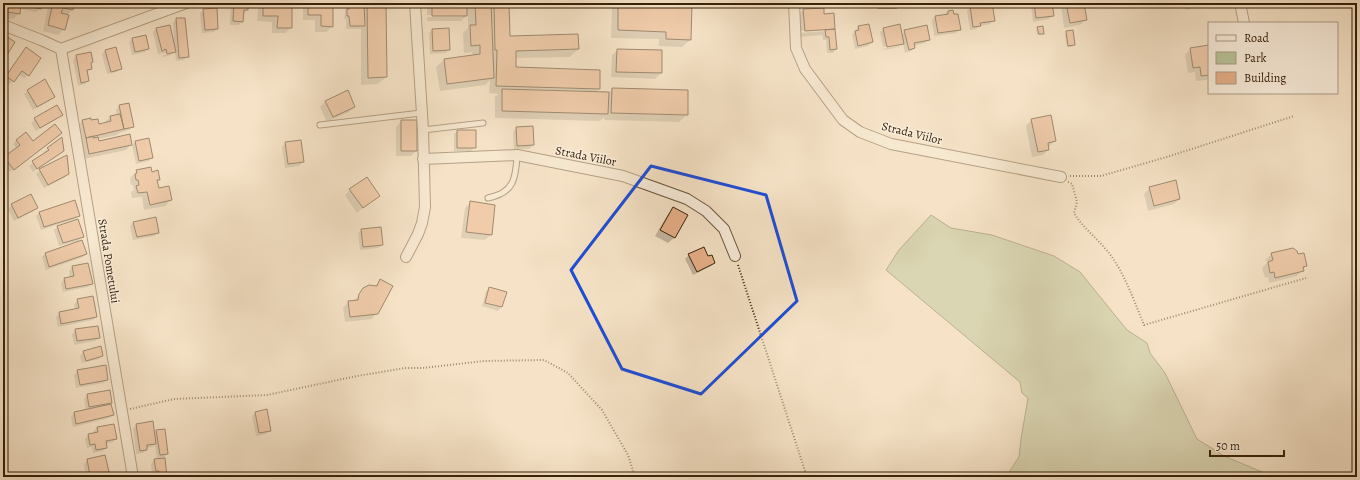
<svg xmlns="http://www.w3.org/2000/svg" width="1360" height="480" font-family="Alegreya,serif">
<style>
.green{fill:#b8c499;stroke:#777251}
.shadow{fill:#0003;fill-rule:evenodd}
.building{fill:#e8b089;stroke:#362109}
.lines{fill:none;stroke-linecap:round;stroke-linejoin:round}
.lane-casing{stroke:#665238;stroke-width:7}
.street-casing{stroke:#665238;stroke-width:12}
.path{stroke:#362109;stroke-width:2;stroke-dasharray:1 2;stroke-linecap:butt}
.lane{stroke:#f9eddb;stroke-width:5}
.street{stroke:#f9eddb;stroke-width:10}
.marked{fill:none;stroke:#1d4ed8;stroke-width:3;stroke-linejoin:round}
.labels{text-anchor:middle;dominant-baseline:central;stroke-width:3;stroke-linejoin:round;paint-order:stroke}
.street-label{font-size:12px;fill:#362109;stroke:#f9eddb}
</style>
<rect width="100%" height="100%" fill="#f6e3c7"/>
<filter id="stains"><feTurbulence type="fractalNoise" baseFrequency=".005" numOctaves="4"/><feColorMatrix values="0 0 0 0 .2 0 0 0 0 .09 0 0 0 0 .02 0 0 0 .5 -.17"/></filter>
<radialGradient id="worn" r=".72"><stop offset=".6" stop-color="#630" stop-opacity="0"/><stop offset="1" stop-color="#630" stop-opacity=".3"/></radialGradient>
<!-- green -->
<path class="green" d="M931,215L951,228L992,235L1054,256L1080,272L1127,330L1147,343L1150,353L1165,373L1197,439L1224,456L1274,477H1006L1019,457L1021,439L1028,398L1022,393L1020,382L886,270L899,250Z"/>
<!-- shadow -->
<path class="shadow" d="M3,3H20L19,13L13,19L3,18Z
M23,3H40V8L36,12L22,9Z
M49,3H74L72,10L67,15L64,29L58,35L43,31Z
M119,3H135L120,6Z
M231,3H247V9L244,13L242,21L239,25H230Z
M262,3H291V28L285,33H272V22L257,21L258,7Z
M307,3H332V26L327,32H315V20H303V8Z
M349,3H363V5L365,3H385L386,77L378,84L361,85V29H346V19H344L346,6Z
M431,3H466V10L473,3H490V5L492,3H508L509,37L577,35L578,49L570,57L515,58V68L599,89L595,93H608L612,89L687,115L679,122L604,120V117L600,121L495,118V97L499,94L489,93L490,80L485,85L440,91L436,67L444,60L473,56L472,52L464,53L463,33L468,28V14L461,21H427V7ZM427,15H462V17H427Z
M612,3H691L690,40L682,47L659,46V39L611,38Z
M1033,3H1051L1053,16L1049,19L1033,22L1031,6Z
M1062,3H1083L1086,19L1080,25L1064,28L1061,5Z
M1184,3H1205L1186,10Z
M971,7L994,20L990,24L980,26L976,29L970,30L967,11Z
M204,10L217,28L214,32L202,33L200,13Z
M803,10L823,15L833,14L836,49L833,53H827L826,40H823L822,35L799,37L798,16ZM828,28L826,31L800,33V31Z
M948,12L960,29L956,33L934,36L932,20L935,17L944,15Z
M176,19L188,56L184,60L176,61L175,51L171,55L163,57V55L172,54V52L158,54L153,32L157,28L174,42L173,23Z
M868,25L872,42L868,46L855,49L852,35L858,27Z
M1038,28L1043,33L1042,35H1037L1036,30Z
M884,29L901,35L905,31L929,40L925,43L914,46V48L911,51L905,53L903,43L899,47L884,50L883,49L900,46V44L883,47L880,32Z
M432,30L449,49L446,53L430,54L429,33Z
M1067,32L1074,45L1072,47H1067L1065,34Z
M3,36L6,54L3,57Z
M132,39L148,48L145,52L132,55L129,42Z
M26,48L28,75L24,78L18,74L10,84L3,80Z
M1191,49L1209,53V77L1206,80L1196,81L1195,72L1188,73L1185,54Z
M618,50L661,51V73L655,79L611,77L612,55Z
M105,51L120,68L117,72L107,74L102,54Z
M76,56L90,64L91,69L87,72L88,81L85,84L78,86L73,60Z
M28,91L54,97L50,100L33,110L24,94Z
M325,102L354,106L349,112L327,122L320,107Z
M128,104L133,127L129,130L119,133L117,135L98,139V142L131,144L126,150L84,159L77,127L82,121L98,125L104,123L110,117L117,116L116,110L119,106Z
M58,118L36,131L31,123L35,119Z
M1031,120L1055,141L1048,147V150L1043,155L1032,157L1026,126Z
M401,121L416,151L411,156H396V127Z
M532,127L533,145L529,149H514L513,132L517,128Z
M457,131L475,147L471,151H454V134Z
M61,133L10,172L3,163V159L17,149L13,144L17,140L32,142Z
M61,139L59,154L33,172L29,166L45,154L44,152L48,149Z
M135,142L152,157L149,161L136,164L132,145Z
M285,143L303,162L299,166L285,168L282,147Z
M40,170L68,174L64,178L44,188L36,174Z
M137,171L151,173L159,180L156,182L158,189L171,200L165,206L144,210L142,197L132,198L131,192L134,190L133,185H131L130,180L131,177Z
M1150,188L1179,199L1174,204L1148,211L1144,194Z
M350,190L378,196L357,213L345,195Z
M471,202L494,205L491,235L485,240L461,238L465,208Z
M12,205L37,208L33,211L14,221L8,209Z
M674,208L687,215L674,238L668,243L655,236L668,214Z
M40,212L79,216L75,219L41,230L36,216Z
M134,222L158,233L154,236L133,240L130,226Z
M58,227L82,237L78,241L59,246L54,230Z
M362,230L382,245L378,248L360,250L358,233Z
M82,241L86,254L83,257L46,270L42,257L45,254Z
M703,249L707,258L714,263L711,266L693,275L685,259L689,255Z
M1272,254L1306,266L1297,276L1269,283L1268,277L1265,278L1262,268L1267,263L1266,259Z
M72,267L92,283L88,287L63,292L61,283L64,279L70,278L69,271Z
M380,281L377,313L371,319L345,322L343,308L348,302H353L364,289L375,286Z
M489,288L505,292L501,307L498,311L482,306L486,291Z
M78,300L96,317L93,320L58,327L56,317L59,313L75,310L74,304Z
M76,330L99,338L95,341L74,345L72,334Z
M83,352L102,355L99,359L82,363L80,356Z
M78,371L107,379L104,383L76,388L74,375Z
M87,395L111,402L107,406L113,415L109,418L73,427L71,417L74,413L86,411L84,399Z
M255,413L270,430L266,434L256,436L252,416Z
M114,425L116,439L113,442L106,444V448L103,451L93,453L92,447L87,448L85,439L88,435L94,434L93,432L97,428Z
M137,425L154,434L157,431L167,454L164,458L166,477H156V474H152L151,464L154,460H157L155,444L152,447L146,448V450L143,453L136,454L133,428Z
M104,456L108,471L104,475L86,477L84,464L87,460Z"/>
<!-- building -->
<path class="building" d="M3,3H7L6,11H3Z
M8,3H21L20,14L7,12Z
M26,3H41V9L26,6Z
M53,3H75L73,10L63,8L61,13L69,15L65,30L48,25Z
M234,3H248V10H244L243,22L233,21Z
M263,3H292V28H277L278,16H263Z
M308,3H333V27L321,26V15H308Z
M349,3H364L365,26H350L349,16H347V9H349Z
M367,3H386L387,77L368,78Z
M432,3H467V16H432Z
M475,3H491L494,78L447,84L444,59L480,54V45L471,46L470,25H476Z
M494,3H509L510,36L578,34L579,49L516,51V67L600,70V89L496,86L497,50H495Z
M618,3H692L691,40L666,39V32L618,30Z
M992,3L995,21L980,23L981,26L973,27L970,6Z
M1034,3H1052L1054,16L1036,18Z
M1066,3H1084L1087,20L1070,23Z
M217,8L218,29L205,30L203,9Z
M824,8V14L834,13L835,29L805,31L803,9Z
M953,10L954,14H958L961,30L938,33L935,16L948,14V11Z
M176,18H185L189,57L179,58Z
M869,24L873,42L858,46L855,31L859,30L858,26Z
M900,24L904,44L887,47L883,28Z
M170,25L176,52L167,54L166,49L162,51L156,28Z
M927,25L930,40L914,43L915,48L909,50L904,30Z
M1043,26L1044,34H1039L1037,27Z
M449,28L450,50L433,51L432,29Z
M835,29L837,49L830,50L829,37H826L825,30Z
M1073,30L1075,45L1068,46L1066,31Z
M3,34L15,42L7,55L3,52Z
M146,35L149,49L135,52L132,38Z
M1209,45V75L1201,76L1200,67L1193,68L1190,48Z
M26,47L41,58L29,76L22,71L14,82L6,76Z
M116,47L122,69L111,72L105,50Z
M617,49L662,50V73L616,72Z
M91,52L93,62L91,63L92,69L87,70L89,81L81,83L76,55Z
M45,79L55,97L37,107L27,90Z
M612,88L688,90V115L611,113Z
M502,89L609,92L608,114L502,111Z
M348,90L355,107L333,117L325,101Z
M129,103L134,127L124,129L119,105Z
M57,105L63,115L40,128L34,118Z
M120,114L124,129L86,138L82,120L91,118V120L98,119L99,124L111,121L110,116Z
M1051,115L1056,141L1048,143L1049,150L1038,152L1031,119Z
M401,120H417V151H401Z
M55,124L62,133L14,170L4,157L20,145L16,140L26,132L33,141Z
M533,126L534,145L517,146L516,127Z
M457,130H476V148H457Z
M130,134L132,145L89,154L86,138L93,136V138L98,137L99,141Z
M62,137L64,151L37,169L32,161L49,150L47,148Z
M149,138L153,158L139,161L135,141Z
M301,140L304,162L288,164L285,142Z
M67,155L69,174L48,185L39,169Z
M151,167L152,172L158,170L160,180H157L159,188L169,186L172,200L150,205L147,192L138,193L136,186L139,185L138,180H136L135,174L137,173L136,170Z
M367,177L380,196L363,208L349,189Z
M1176,180L1180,199L1154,206L1149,187Z
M31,194L38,208L18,218L11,204Z
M75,200L80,216L44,227L39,212Z
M470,201L495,205L492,235L466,232Z
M673,207L688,215L675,238L660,230Z
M156,217L159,233L137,237L133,222Z
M78,219L84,237L63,243L57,226Z
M381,227L383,245L363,247L361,229Z
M82,240L87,254L49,267L45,253Z
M704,247L708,256L712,255L715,263L697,272L688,254Z
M1293,248L1297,251L1298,254L1304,253L1307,266L1303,267L1304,271L1275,278L1274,272L1270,273L1268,262L1273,260L1271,253Z
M88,263L93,284L66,289L64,278L74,276L72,266Z
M380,279L393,286L378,314L350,317L348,301L358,300L359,294L363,288L369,285L377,286Z
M489,287L507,292L502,307L485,303Z
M93,296L97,317L61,324L59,312L79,308L77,299Z
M98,326L100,338L77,341L75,329Z
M101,346L103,356L86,361L83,351Z
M106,365L108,380L80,385L77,370Z
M110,390L112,403L89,407L87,394Z
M111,404L114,415L76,424L74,412Z
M267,409L271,431L259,433L255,412Z
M153,421L156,444L147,445V450L140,451L136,424Z
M114,424L117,439L106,441L107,448L96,450L95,444L90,445L88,434L98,432L97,427Z
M165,429L168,454L160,455L156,430Z
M105,455L109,472L90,476L87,459Z
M165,458L167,477H160L159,471H156L154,459Z"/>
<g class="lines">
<!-- lane casing -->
<g class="lane-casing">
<path id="lane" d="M320,125L421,113
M423,130L483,123
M488,198C514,193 516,178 517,155"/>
</g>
<!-- street casing -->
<g class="street-casing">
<path id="street" d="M794,3L796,48L805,69L843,120L860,132L891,144L1061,177
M880,3H895
M1240,3L1244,23
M3,25L41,40L61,49L186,3
M61,49L133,477
M423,159L517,155L623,176L687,199L706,211L724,229L735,256
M406,257L418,234L422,223L425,207L423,130L415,3"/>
</g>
<!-- path -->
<path class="path" d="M1070,176H1101L1170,156L1294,116
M1068,182L1072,184L1077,202L1074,213C1083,228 1098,239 1109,253C1125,274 1134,301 1144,325L1306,278
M738,265L807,477
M130,409L174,399L267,395L357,376L405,368H423L484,361L544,360L568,373L602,410L628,455L635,477"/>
<!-- lane -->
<use href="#lane" class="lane"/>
<!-- street -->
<use href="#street" class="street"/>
</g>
<!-- marked area -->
<path d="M0 0H1360V480H0ZM651,166L766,195L797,301L701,394L622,369L571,270Z" fill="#f6e3c7" fill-opacity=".55" fill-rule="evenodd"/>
<path class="marked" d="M651,166L766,195L797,301L701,394L622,369L571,270Z"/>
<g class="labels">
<!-- street labels -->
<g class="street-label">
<text transform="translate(912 133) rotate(14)">Strada Viilor</text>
<text transform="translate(586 156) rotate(11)">Strada Viilor</text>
<text transform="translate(109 261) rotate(81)">Strada Pometului</text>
</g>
</g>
<!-- margin -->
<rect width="1360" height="480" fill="none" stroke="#f6e3c7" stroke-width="16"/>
<rect x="4" y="4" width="1352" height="472" fill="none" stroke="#362109" stroke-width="2"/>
<rect x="8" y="8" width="1344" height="464" fill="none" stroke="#362109"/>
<!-- legend -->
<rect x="1208" y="22" width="130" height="72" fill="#f9eddb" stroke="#ab9b87"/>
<rect x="1216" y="35" width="20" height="6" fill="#f9eddb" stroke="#ab9b87"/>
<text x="1244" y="42" font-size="12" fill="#362109">Road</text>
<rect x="1216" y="52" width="20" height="12" fill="#b8c499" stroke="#ab9b87"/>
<text x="1244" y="62" font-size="12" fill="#362109">Park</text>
<rect x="1216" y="72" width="20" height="12" fill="#e8b089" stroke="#ab9b87"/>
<text x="1244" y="82" font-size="12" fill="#362109">Building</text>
<!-- scale -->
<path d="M1210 450v6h74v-6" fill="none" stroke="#362109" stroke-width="2"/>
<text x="1216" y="450" font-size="12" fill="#362109" stroke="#f9eddb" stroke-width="3" paint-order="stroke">50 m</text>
<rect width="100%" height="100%" filter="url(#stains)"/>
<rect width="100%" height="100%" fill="url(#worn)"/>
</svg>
